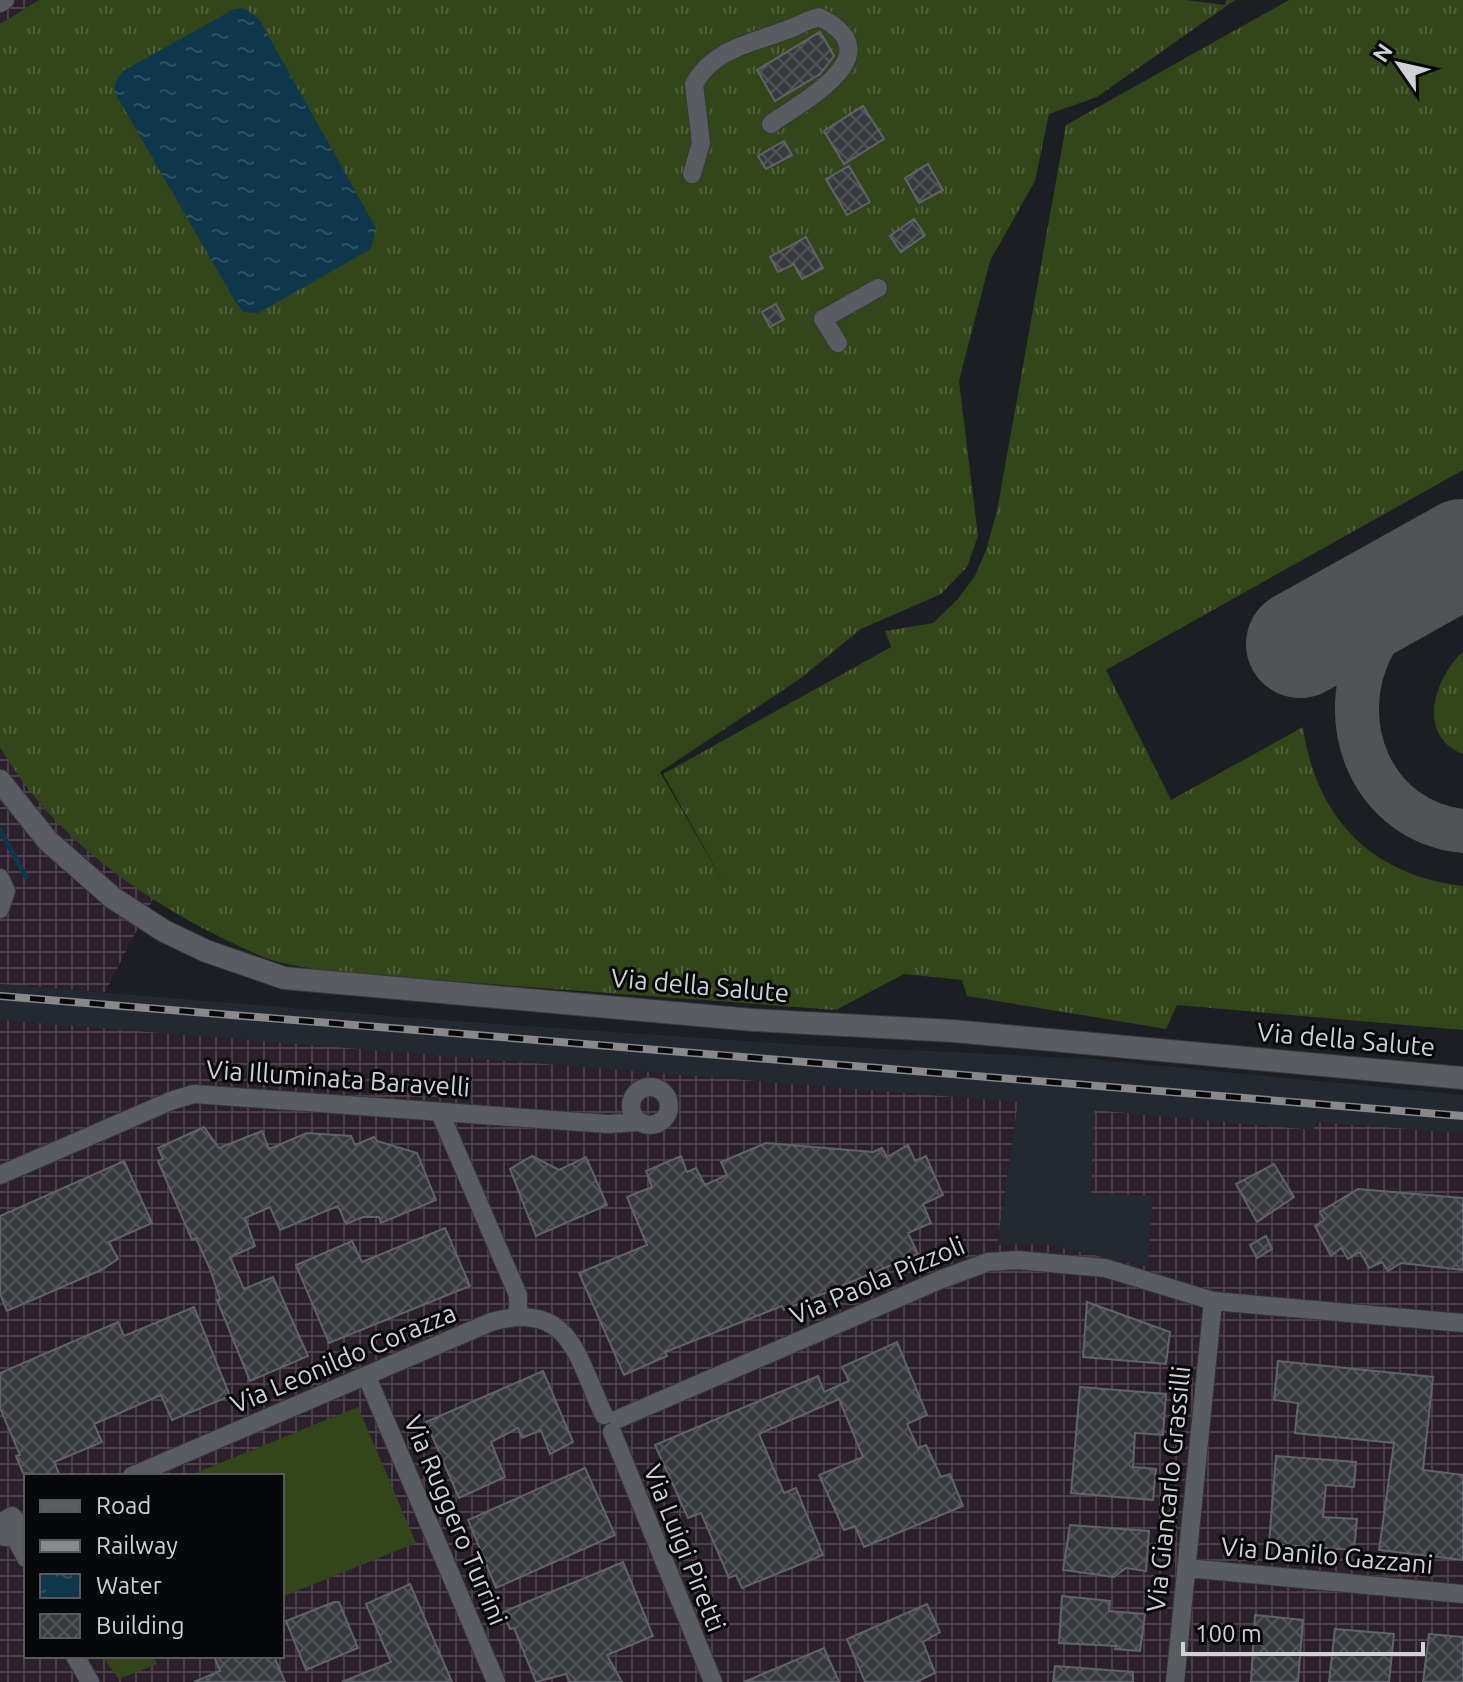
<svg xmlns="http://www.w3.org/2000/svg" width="1463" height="1682" font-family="Ubuntu,sans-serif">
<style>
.built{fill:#232931}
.industrial{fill:url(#industrial-grid);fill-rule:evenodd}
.grass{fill:url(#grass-tufts)}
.pitch{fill:#32461a}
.water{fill:url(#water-ripples)}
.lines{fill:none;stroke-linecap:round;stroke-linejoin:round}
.stream{stroke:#0e374b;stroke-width:5}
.taxiway{stroke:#515457;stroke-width:44}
.runway{stroke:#515457;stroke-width:108}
.building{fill:url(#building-cross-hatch);stroke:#606468;stroke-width:2}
.minor-casing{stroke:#36383b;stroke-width:20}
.tertiary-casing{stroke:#36383b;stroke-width:24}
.minor{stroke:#595c61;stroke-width:18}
.tertiary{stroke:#595c61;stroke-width:22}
.rail-casing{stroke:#87898c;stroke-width:8}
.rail{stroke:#07080a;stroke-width:5;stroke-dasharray:15;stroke-linecap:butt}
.labels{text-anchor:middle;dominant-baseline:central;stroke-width:6;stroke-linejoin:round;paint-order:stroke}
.street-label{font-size:26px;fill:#cfd1d4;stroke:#07080a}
</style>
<defs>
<pattern id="industrial-grid" width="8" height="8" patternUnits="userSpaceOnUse" patternTransform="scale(2)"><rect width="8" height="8" fill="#2d202d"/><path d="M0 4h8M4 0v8" fill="none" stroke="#4a3f4b"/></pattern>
<pattern id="grass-tufts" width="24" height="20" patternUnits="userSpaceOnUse" patternTransform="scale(2)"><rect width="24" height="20" fill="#32461a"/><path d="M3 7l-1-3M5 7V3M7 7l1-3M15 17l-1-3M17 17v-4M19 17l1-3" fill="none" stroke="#4f603a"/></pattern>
<pattern id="water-ripples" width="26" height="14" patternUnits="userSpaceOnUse" patternTransform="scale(2)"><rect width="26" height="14" fill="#0e374b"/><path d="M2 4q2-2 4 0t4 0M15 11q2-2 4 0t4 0" fill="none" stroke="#305364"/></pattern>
<pattern id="building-cross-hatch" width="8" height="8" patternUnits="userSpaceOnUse" patternTransform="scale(2)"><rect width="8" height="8" fill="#373a3e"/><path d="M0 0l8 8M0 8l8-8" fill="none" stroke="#535559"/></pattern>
</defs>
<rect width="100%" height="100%" fill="#1b1e22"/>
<!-- built -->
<path class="built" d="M0,984L440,1020L804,1045L1093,1059L1463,1095V1133L1316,1122L1315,1130L1152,1195L1149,1268L1043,1244L997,1246L1018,1102L0,1020Z"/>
<!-- industrial -->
<path class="industrial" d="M0,0H39L0,24Z
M0,747L42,806L79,844L153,899L105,992L0,984Z
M0,1020L1018,1102L997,1245L1043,1244L1148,1267L1152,1196L1091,1193L1094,1110L1314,1130L1316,1122L1463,1133V1682H0ZM26,1476H282V1656H26Z"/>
<!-- grass -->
<path class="grass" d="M39,0H1186L1225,5L1226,0H1235L1097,97L1049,114L1035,181L990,261L959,381L978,536L967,567L941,594L861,629L801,678L660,772L728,890L663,774L891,647L885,631L933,623L958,599L975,576L986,550L997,511L1066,125L1289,0H1463V470L1106,670L1171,800L1303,727C1316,818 1371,875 1463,886V1030L1177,1005L1166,1029L967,996L962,980L904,974L836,1010L329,972C308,967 283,965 263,957C161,913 56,845 0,747V24Z
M1463,652V754C1416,736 1434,678 1463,652Z"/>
<!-- pitch -->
<path class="pitch" d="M358,1407L416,1543L282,1597V1476H188Z
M102,1656H154L157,1664L119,1679Z"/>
<!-- water -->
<path class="water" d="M244,8L259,19L376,228L371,249L258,313L243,312L235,301L115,93V83L123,71L234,9Z"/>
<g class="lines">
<!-- stream -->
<path class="stream" d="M0,830L26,877"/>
<!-- taxiway -->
<path class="taxiway" d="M1446,563C1417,587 1391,611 1373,645C1332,722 1372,821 1463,831"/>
<!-- runway -->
<path class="runway" d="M1300,644L1463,553"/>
</g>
<!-- building -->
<path class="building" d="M820,32L834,56L820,74L775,101L757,70Z
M863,106L884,139L844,164L824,131Z
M784,141L792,155L766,169L758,156Z
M928,164L943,190L919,203L905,178Z
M849,166L870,202L847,215L826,179Z
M914,219L925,235L901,252L890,236Z
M806,237L823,268L802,279L794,264L778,272L770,257Z
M776,304L784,319L770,327L762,312Z
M204,1127L219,1148L262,1131L269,1149L307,1133L351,1136L355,1145L374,1137L377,1141L417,1153L436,1200L381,1223L379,1217H363L346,1224L338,1206L280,1230L270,1207L245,1218L255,1246L230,1257L244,1289L273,1277L308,1356L250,1381L217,1300L220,1299L210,1269L196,1238L192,1240L158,1161L163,1159L158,1148Z
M766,1143L873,1152L882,1148L887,1157L908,1145L915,1161L926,1156L943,1195L923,1204L931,1223L908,1233L918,1254L784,1310L782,1306L665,1352L667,1356L624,1375L579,1273L647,1245L627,1197L652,1187L646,1171L681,1156L687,1172L696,1168L705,1185L727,1175L721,1162Z
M532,1156L559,1170L586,1157L607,1205L536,1236L510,1169Z
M124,1161L152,1223L109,1242L118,1259L101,1270L7,1311L0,1294V1216Z
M1274,1164L1294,1197L1257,1222L1236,1184Z
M1358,1189L1463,1198V1270L1401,1263L1388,1271L1382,1262L1369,1268L1360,1252L1348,1259L1341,1248L1331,1256L1315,1226L1324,1220L1320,1212Z
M445,1228L470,1286L329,1343L296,1265L352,1241L362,1262Z
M1266,1236L1272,1249L1257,1258L1250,1245Z
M1087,1302L1170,1332L1166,1364L1083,1357Z
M194,1307L230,1396L172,1420L161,1395L94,1424L102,1442L54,1462L60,1476L23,1473L16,1456L20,1455L0,1408V1373L118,1322L124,1336Z
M897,1342L927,1415L907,1424L918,1448L926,1445L941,1477L950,1474L963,1506L864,1547L855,1526L844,1530L819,1475L863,1457L839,1399L759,1434L784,1493L796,1488L823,1555L742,1588L736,1575L729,1578L701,1513L688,1518L655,1445L818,1376L824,1392L849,1381L842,1367Z
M1278,1361L1433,1377L1423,1470L1463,1475V1560L1379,1550L1394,1443L1295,1433L1298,1403L1274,1400Z
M543,1371L573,1442L550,1454L541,1430L522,1438L518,1428L491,1442L505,1477L459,1498L426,1422Z
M1080,1387L1166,1394L1163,1435L1135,1433L1133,1467L1156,1469L1153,1500L1071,1493Z
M1276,1456L1356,1462L1354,1487L1326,1485L1323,1517L1357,1519L1354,1550L1269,1544Z
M585,1468L615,1535L496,1588L468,1520Z
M1070,1525L1149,1531L1146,1571L1126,1568L1114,1577L1063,1570Z
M623,1562L653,1636L607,1655L622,1682H570L566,1674L536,1682L514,1628L510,1629L503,1612Z
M410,1584L452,1682H342L391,1662L366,1604Z
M1062,1596L1110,1601L1109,1611L1145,1614L1140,1651L1115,1649L1116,1646L1059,1643Z
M334,1602H339L358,1648L306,1670L286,1621Z
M927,1604L940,1632L923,1642L935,1673L916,1682H865L847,1639Z
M1255,1615L1303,1620L1298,1682H1251Z
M1335,1629L1394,1634L1389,1682H1329Z
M1429,1634L1463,1637V1682H1423Z
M824,1648L839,1682H744Z
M214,1656H274L285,1682H194L220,1671Z
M1055,1666L1133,1672V1682H1053Z"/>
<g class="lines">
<!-- minor casing -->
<g class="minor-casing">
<path id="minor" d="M0,3L5,0
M692,174L701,143L694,84C717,42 768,42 807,21L819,17C895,54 804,100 771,124
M838,343L823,319L878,288
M0,878L6,891L0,909
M631 1106a19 19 0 1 1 38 0a19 19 0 1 1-38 0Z
M440,1113L518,1295V1315
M0,1175L173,1100L194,1094L608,1124L640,1122
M367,1377L496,1682
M618,1419L942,1279L988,1262L1017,1260L1105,1268L1213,1301L1463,1323
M612,1432L713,1682
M132,1476L491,1322C571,1300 576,1356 604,1415
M0,1523L12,1516L21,1526L15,1537H5L0,1532
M15,1537L26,1558
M1186,1568L1463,1594
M75,1656L90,1682
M1175,1682L1213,1301"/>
</g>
<!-- tertiary casing -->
<g class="tertiary-casing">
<path id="tertiary" d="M0,781L48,841L113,898L164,931L206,951L284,978L753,1020L953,1031L1463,1078"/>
</g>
<!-- minor -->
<use href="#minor" class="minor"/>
<!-- tertiary -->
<use href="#tertiary" class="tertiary"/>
<!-- rail casing -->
<g class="rail-casing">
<path id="rail" d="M0,996L1463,1116"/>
</g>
<!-- rail -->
<use href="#rail" class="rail"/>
</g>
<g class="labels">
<!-- street labels -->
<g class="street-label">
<text transform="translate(700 985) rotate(5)">Via della Salute</text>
<text transform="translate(1346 1039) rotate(5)">Via della Salute</text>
<text transform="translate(338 1078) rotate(4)">Via Illuminata Baravelli</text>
<text transform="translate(877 1280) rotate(-23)">Via Paola Pizzoli</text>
<text transform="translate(343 1358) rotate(-23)">Via Leonildo Corazza</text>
<text transform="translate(1168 1489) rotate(-84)">Via Giancarlo Grassilli</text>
<text transform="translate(456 1520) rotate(67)">Via Ruggero Turrini</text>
<text transform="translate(685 1548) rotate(68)">Via Luigi Piretti</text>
<text transform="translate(1327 1555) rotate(5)">Via Danilo Gazzani</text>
</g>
</g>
<!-- legend -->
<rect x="24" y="1474" width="260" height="184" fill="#07080a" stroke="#57585b" stroke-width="2"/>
<rect x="40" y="1500" width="40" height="12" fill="#595c61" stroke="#57585b" stroke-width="2"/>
<text x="96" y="1514" font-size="24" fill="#cfd1d4">Road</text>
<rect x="40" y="1540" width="40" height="12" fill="#87898c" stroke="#57585b" stroke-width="2"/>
<text x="96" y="1554" font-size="24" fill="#cfd1d4">Railway</text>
<rect x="40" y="1574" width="40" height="24" fill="url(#water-ripples)" stroke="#57585b" stroke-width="2"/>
<text x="96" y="1594" font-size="24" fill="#cfd1d4">Water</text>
<rect x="40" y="1614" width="40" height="24" fill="url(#building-cross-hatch)" stroke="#57585b" stroke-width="2"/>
<text x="96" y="1634" font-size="24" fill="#cfd1d4">Building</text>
<!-- north arrow -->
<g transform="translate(1399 64) rotate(304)" stroke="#07080a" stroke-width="6" paint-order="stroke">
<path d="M0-6L14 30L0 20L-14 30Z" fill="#cfd1d4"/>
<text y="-12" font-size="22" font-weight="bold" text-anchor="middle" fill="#cfd1d4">N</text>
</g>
<!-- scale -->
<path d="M1183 1642v12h240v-12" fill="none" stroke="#cfd1d4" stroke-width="4"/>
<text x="1195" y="1642" font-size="24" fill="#cfd1d4" stroke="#07080a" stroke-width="6" paint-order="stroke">100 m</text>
</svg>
